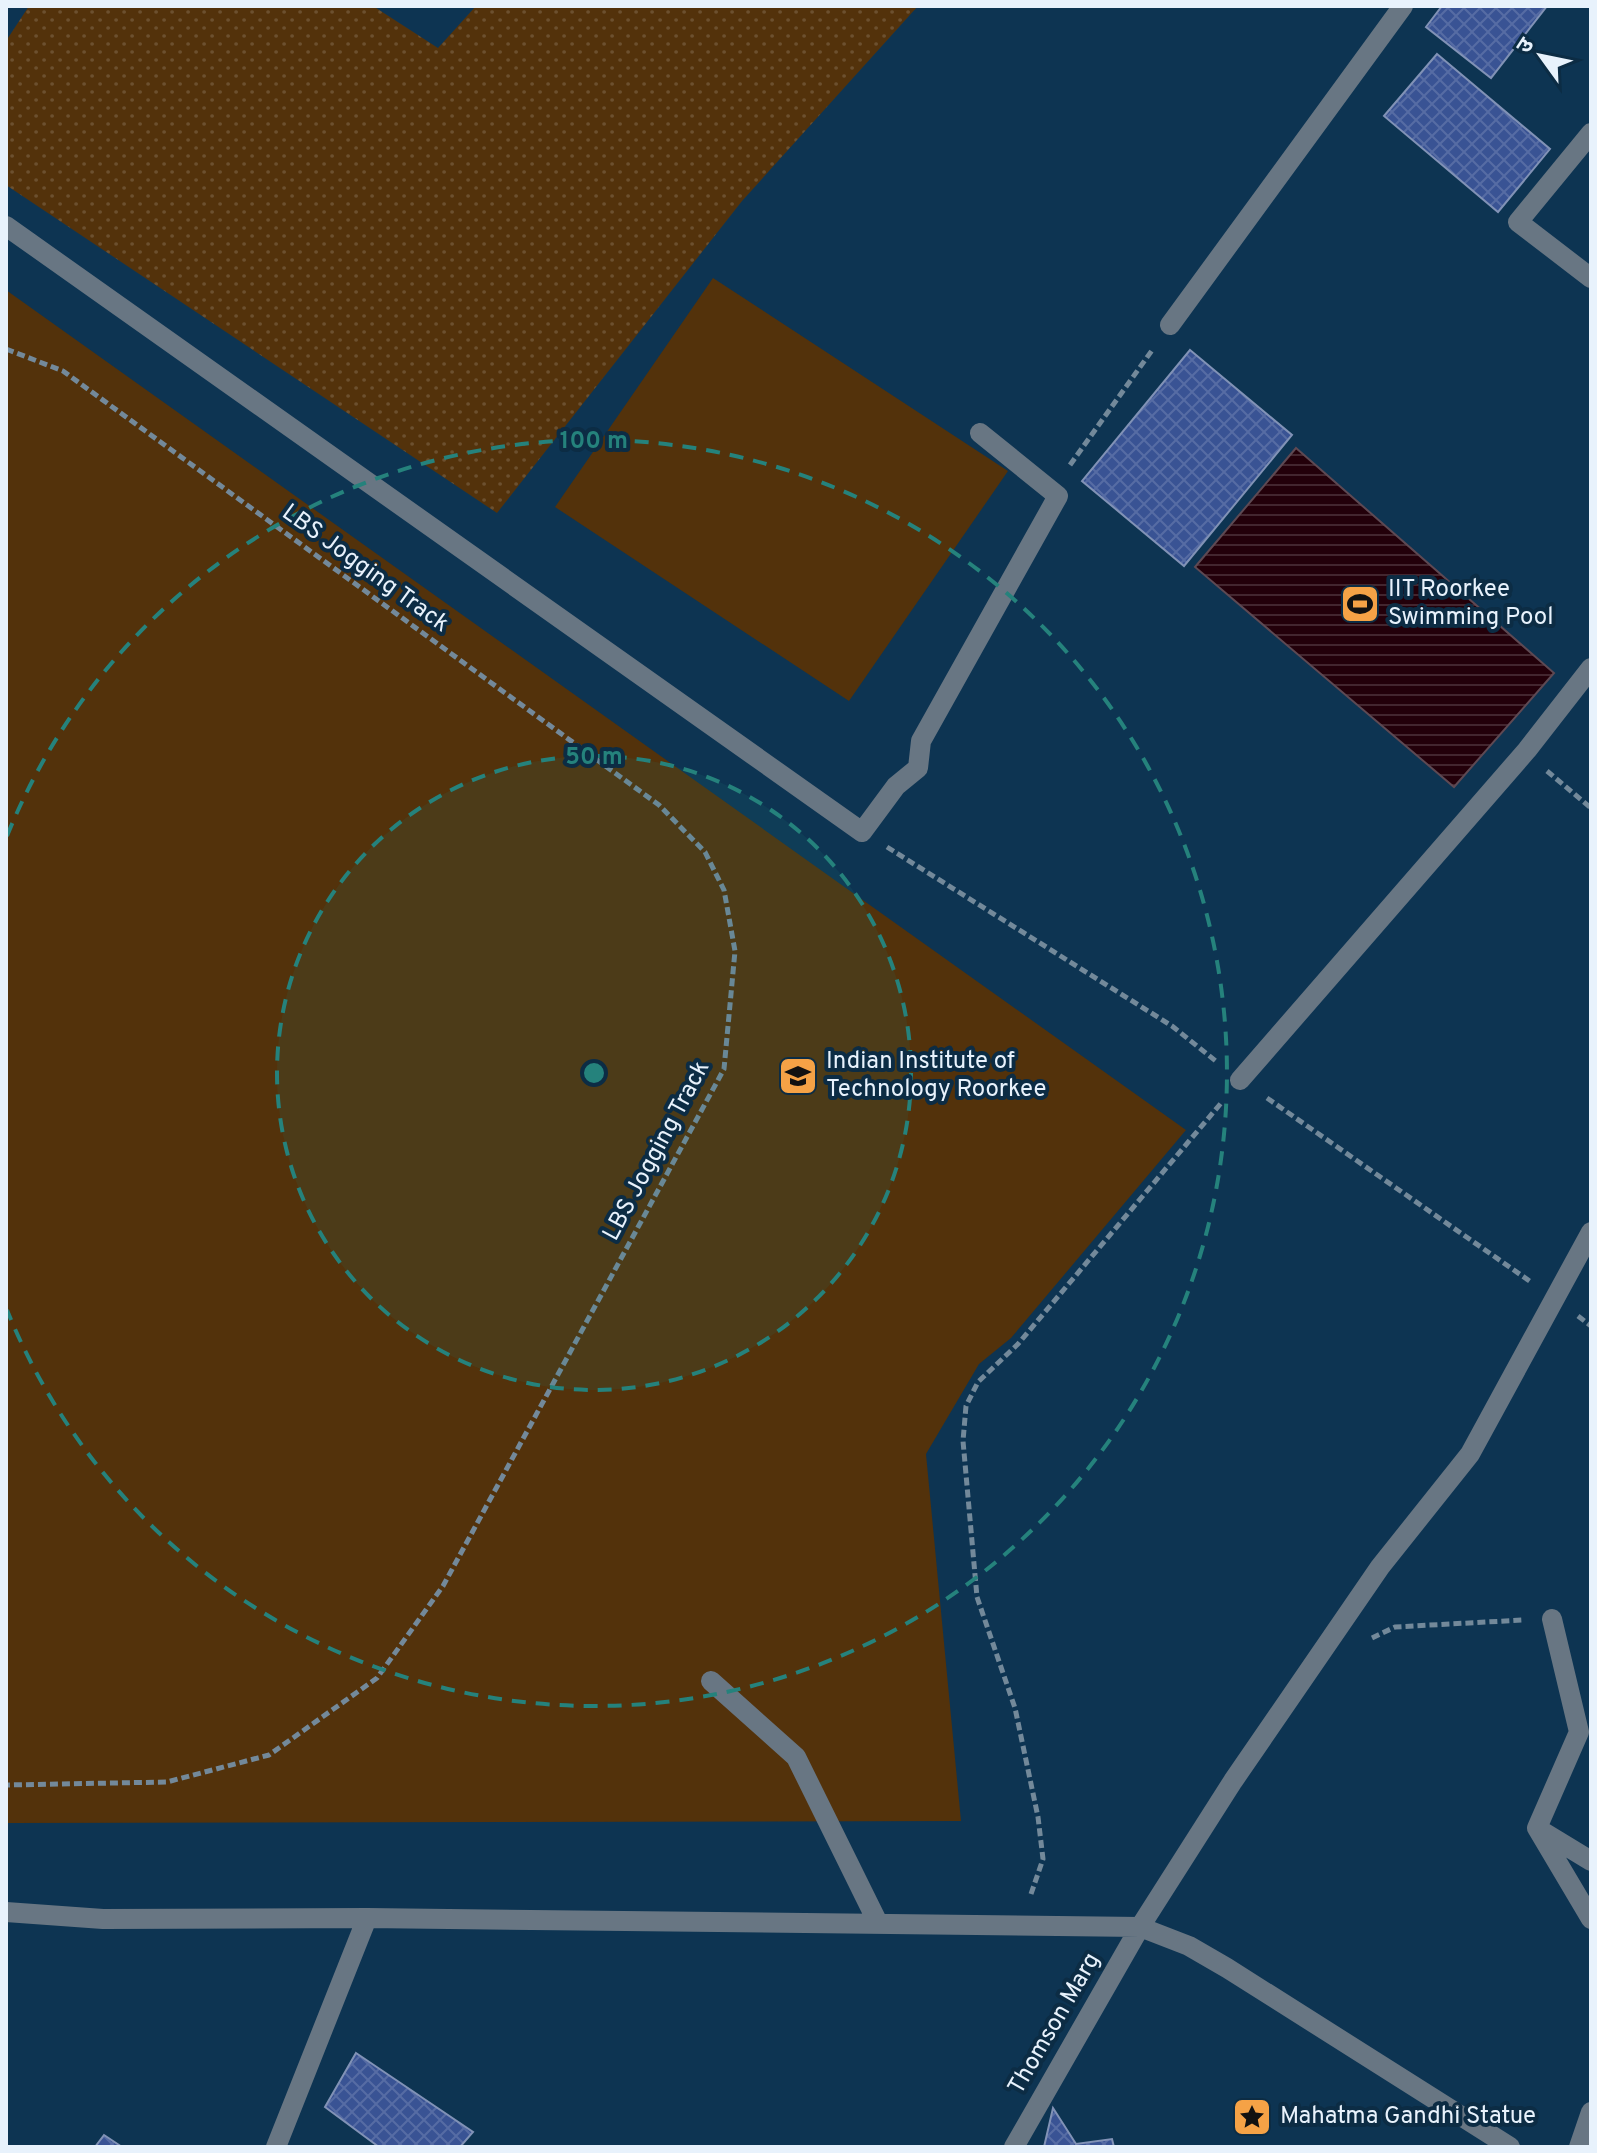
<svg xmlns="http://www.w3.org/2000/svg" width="1597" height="2153" font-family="Overpass,'Noto Sans Devanagari',sans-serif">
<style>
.built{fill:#0d3452}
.grass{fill:#53320b}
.park{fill:url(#park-dots)}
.water{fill:url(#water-rules);stroke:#5e4953;stroke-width:2}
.building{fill:url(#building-cross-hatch);stroke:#8192b6;stroke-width:2}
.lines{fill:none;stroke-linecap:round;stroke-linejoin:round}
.path{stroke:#73899a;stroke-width:5;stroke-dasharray:8 4;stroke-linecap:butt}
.minor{stroke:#687683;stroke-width:20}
.ring{fill:none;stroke:#25827c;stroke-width:4;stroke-dasharray:14 10}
.labels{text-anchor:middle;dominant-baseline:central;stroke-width:8;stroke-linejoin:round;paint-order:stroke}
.street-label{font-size:24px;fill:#e8f2fc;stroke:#0c2c44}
.poi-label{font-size:24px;fill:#e8f2fc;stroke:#0c2c44;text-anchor:start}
.centre{fill:#25827c;stroke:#0c2c44;stroke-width:4}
.ring-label{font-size:24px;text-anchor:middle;font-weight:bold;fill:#25827c;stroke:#0c2c44;stroke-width:8;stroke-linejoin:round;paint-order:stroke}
</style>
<defs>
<pattern id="park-dots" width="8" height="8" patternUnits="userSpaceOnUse" patternTransform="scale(2)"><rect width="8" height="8" fill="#53320b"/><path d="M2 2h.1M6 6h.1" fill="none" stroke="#6c502f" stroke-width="1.8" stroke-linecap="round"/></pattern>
<pattern id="water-rules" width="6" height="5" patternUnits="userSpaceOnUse" patternTransform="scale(2)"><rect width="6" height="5" fill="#23000a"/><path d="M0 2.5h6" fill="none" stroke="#43262f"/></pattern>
<pattern id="building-cross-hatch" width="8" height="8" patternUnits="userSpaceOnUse" patternTransform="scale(2)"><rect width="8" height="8" fill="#395394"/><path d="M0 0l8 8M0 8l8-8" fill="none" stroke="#566ca4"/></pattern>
</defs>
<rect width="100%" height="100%" fill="#0c2c44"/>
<!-- built -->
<path class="built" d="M6,6H1591V2147H6Z"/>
<!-- grass -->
<path class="grass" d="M713,278L1008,471L849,701L555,507Z
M6,290L1186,1130L1011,1338L979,1364L926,1454L961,1821L6,1823Z"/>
<!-- park -->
<path class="park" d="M29,6H373L438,48L476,6H918L742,201L497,513L6,185V41Z"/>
<!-- water -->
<path class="water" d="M1296,448L1554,673L1454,787L1195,567Z"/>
<!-- building -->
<path class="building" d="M1442,6H1547L1491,78L1426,27Z
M1437,54L1550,149L1498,212L1384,116Z
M1190,350L1292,435L1184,566L1082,481Z
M356,2053L473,2132L460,2147H379L325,2107Z
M1053,2108L1076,2144L1112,2139L1114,2147H1044Z
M104,2135L122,2147H95Z"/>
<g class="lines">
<!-- path -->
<path class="path" d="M6,349L63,371L659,805L705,852L724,890L735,951L724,1069L443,1586L377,1678L269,1755L167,1782L6,1785
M1070,465L1153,349
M1547,771L1591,808
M887,847L1172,1026L1217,1062
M1267,1098L1531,1282
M1578,1316L1591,1326
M1372,1638L1395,1627L1523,1620
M1031,1894L1043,1859L1038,1817L1015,1708L977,1597L963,1441L966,1406L978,1382L1018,1344L1222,1102"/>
<!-- minor -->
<path class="minor" d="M1591,133L1518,222L1591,278
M6,226L862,832
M1170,325L1403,6
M862,832L896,786L918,768L921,741L1058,496L980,433
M1240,1080L1527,750L1591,668
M1552,1619L1579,1732L1537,1828L1591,1919
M711,1681L796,1757L878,1923
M1540,1830L1591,1861
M6,1912L103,1919L367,1918L1140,1927L1189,1946L1227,1968L1510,2147
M276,2147L367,1918
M1014,2147L1140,1927L1233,1781L1380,1567L1470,1454L1591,1232
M1579,2147L1591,2112"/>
</g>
<!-- distance rings -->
<circle cx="594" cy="1073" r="317" fill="#25827c" fill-opacity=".12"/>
<g class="ring">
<circle cx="594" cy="1073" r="317"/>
<path d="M7 836A633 633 0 1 1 7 1310"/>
</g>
<!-- icons -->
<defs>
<g id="stadium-square" transform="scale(2)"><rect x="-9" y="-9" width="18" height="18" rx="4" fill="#f5a246" stroke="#0c2c44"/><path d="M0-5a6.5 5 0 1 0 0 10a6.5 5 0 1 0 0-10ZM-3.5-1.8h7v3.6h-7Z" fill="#111"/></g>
<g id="university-square" transform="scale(2)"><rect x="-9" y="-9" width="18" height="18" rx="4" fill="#f5a246" stroke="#0c2c44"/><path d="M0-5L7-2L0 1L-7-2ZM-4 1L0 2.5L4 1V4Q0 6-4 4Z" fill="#111"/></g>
<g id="sight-square" transform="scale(2)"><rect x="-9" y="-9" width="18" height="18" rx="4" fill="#f5a246" stroke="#0c2c44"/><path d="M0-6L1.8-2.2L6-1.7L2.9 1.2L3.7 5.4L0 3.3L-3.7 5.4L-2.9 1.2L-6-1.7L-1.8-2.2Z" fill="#111"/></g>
</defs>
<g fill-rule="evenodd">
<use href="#stadium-square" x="1360" y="604"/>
<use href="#university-square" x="798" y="1076"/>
<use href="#sight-square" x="1252" y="2117"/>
</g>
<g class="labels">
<!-- street labels -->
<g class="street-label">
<text transform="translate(365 569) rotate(36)">LBS Jogging Track</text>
<text transform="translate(657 1151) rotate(-62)">LBS Jogging Track</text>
<text transform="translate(1055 2024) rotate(-60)">Thomson Marg</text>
</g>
<!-- poi labels -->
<g class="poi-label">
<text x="1388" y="590">IIT Roorkee<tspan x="1388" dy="28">Swimming Pool</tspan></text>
<text x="826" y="1062">Indian Institute of<tspan x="826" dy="28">Technology Roorkee</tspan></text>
<text x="1280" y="2117">Mahatma Gandhi Statue</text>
</g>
</g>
<circle cx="594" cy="1073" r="12" class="centre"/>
<g class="ring-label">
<text x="594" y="448">100 m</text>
<text x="594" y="764">50 m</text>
</g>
<!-- border -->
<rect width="1597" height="2153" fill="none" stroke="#e8f2fc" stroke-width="16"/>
<!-- north arrow -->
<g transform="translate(1541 56) rotate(303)" stroke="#0c2c44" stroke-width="6" paint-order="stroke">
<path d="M0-6L14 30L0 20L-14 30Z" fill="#e8f2fc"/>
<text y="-12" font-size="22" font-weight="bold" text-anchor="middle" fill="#e8f2fc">उ</text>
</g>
</svg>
